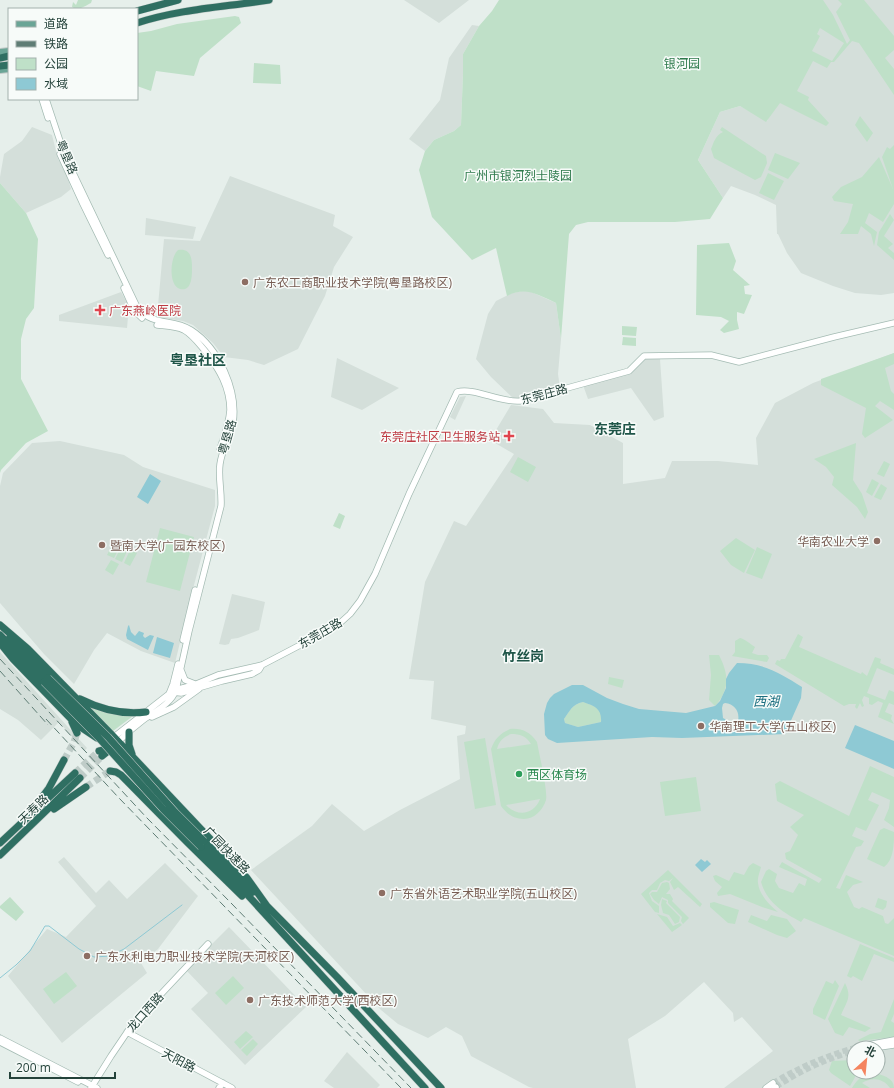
<svg xmlns="http://www.w3.org/2000/svg" width="894" height="1088" font-family="'Open Sans','Noto Sans SC',sans-serif">
<style>
.built{fill:#d4dfda;fill-rule:evenodd}
.green{fill:#bfe0c8;fill-rule:evenodd}
.water{fill:#8ec9d4;fill-rule:evenodd}
.lines{fill:none;stroke-linecap:round;stroke-linejoin:round}
.stream{stroke:#8ec9d4;stroke-width:1}
.secondary-tunnel{stroke:#bfccc8;stroke-width:5.5;stroke-dasharray:5.5 3;stroke-linecap:butt}
.highway-tunnel{stroke:#bfccc8;stroke-width:7;stroke-dasharray:7 3.5;stroke-linecap:butt}
.secondary-casing{stroke:#a4bbb3;stroke-width:7}
.primary-casing{stroke:#c2cac8;stroke-width:8}
.highway-casing{stroke:#c2cac8;stroke-width:8}
.secondary{stroke:#fff;stroke-width:5.5}
.primary{stroke:#6aa596;stroke-width:6}
.highway{stroke:#2f6f62;stroke-width:7}
.rail{stroke:#5f7d75;stroke-width:1;stroke-dasharray:8 4;stroke-linecap:butt}
.highway-bridge-casing{stroke:#c2cac8;stroke-width:8;stroke-linecap:butt}
.highway-bridge{stroke:#2f6f62;stroke-width:7}
.education-dot{fill:#8d6e63;stroke:#f7fbf9;stroke-width:1.5}
.health-dot{fill:#e0444e;stroke:#f7fbf9;stroke-width:1.5}
.leisure-dot{fill:#2e9e5b;stroke:#f7fbf9;stroke-width:1.5}
.labels{text-anchor:middle;dominant-baseline:central;stroke-width:3;stroke-linejoin:round;paint-order:stroke}
.park-label{font-size:12px;fill:#2d7a4b;stroke:#f7fbf9}
.street-label{font-size:12px;fill:#24423a;stroke:#f7fbf9}
.education-label{font-size:12px;fill:#785e54;stroke:#f7fbf9;text-anchor:start}
.health-label{font-size:12px;fill:#be3a42;stroke:#f7fbf9;text-anchor:start}
.leisure-label{font-size:12px;fill:#27864d;stroke:#f7fbf9;text-anchor:start}
.water-label{font-size:13px;font-style:italic;fill:#1c6f80;stroke:#f7fbf9}
.quarter-label{font-size:14px;font-weight:bold;fill:#1f5548;stroke:#f7fbf9}
</style>
<rect width="100%" height="100%" fill="#e6efeb"/>
<!-- built -->
<path class="built" d="M404,0H469L439,23Z
M812,0H894V293L881,295L855,293L833,286L801,273L787,253L778,234H777L776,205L755,195L731,186L723,198L698,160L720,112L740,106L767,121Z
M472,25L479,26L463,54V73L461,125L454,131L434,140L425,151L409,139L440,100L449,58Z
M32,127L52,135L58,159L66,172L71,189L61,197L26,213L0,183V177L4,154L22,141Z
M230,176L335,215L333,226L353,237L334,267L325,296L298,349L264,365L248,360L224,357L213,343L193,325L183,321L157,317L164,239L200,241Z
M146,218L196,227L193,239L145,235Z
M527,290L556,303L561,339L558,374L560,388L528,399L513,398L491,377L476,359L488,314L496,301L512,293Z
M121,292L129,306L127,328L59,321V315Z
M894,353V1088H724L773,1051L742,1017L734,1022L733,1013L704,982L665,1016L628,1039L636,1088H533L529,1087L471,1056L462,1036L446,1027L428,1038L398,1024L381,1010L251,870L312,826L332,804L364,831L400,810L460,779L457,736L465,734L466,726L431,719L434,681L409,679L425,582L454,521L466,526L514,454L490,440L511,405L543,409L554,423L590,425L623,443V484L665,478L672,461H718L758,465L756,438L775,403L813,383ZM854,1048H878V1072H854Z
M337,358L399,388L362,410L331,397Z
M645,358L660,359L664,417L654,421L631,388L588,399L583,385L632,372Z
M466,396L455,420L450,417L460,397Z
M60,441L124,455L143,467L215,490V506L194,585L175,663L141,651L107,633L94,650L74,684L44,654L0,603V486L3,473L32,443Z
M232,594L265,602L259,630L238,638L231,639L229,644L225,645L219,644Z
M0,652L87,748L84,751L59,722L41,740L18,720L0,709Z
M64,857L96,893L109,880L127,899L165,863L198,896L158,949L141,963L147,973L62,1043L8,976L47,929L66,937L96,906L58,862Z
M229,927L306,1007L245,1065L191,1009L208,993L186,970Z
M347,1052L380,1085L377,1088H334L324,1081Z"/>
<!-- green -->
<path class="green" d="M78,0H92L91,3C85,6 79,11 72,7L73,2L76,5Z
M499,0H823L833,15L847,44L850,40L836,12L842,4L838,0H864L894,36V50L885,58L894,69V95L859,43L852,41L834,62H831L827,68L813,61L797,91L809,97L808,100L829,123L826,126L780,103L766,122L740,106L720,112L698,160L723,198L710,219L675,222H588L576,225L569,234L561,339L556,303C538,295 526,286 507,296L496,248L472,260L432,217L419,170L425,151L434,140L454,131L461,125L463,73V54L479,26L492,11ZM820,28L844,43L832,61L812,51L820,36L817,34Z
M235,16L239,17L241,23L200,58L194,76L156,71L151,91L137,86V33L151,31L177,24Z
M254,63L280,65L281,84L253,83Z
M860,116L873,133L867,142L855,125Z
M722,127L766,156L767,163L761,177L755,180L714,158L711,149C714,142 715,136 723,132L720,130Z
M894,145V204L883,222L869,213L865,223L877,232L874,246L871,234L861,226L858,234H840L848,222L853,204L834,201L832,197L841,187L862,177L879,157L893,189L882,157L887,147L890,149Z
M775,153L800,163L788,179L768,170Z
M768,173L784,181L774,200L759,193Z
M0,183L26,213L38,239L34,308L26,319L21,339V379L48,431L26,443L1,470L0,473Z
M890,214L894,220L884,236L893,244L888,248L894,253V260L877,245L879,232Z
M729,243L736,261L733,270L750,285L744,286L745,294L752,295L744,314L737,312V320L739,329L724,333L720,330L729,321L721,317L696,315L697,245Z
M178,250C191,248 192,258 192,268C192,276 192,292 180,289C168,285 170,257 178,250Z
M622,326L637,327L636,336L622,335Z
M623,337L636,338V346L622,345Z
M894,353V364L885,368L891,391L894,394V410L880,401L875,406L893,420L865,438L862,434L866,408L821,385V379Z
M856,443L853,480L862,494L868,512L865,519L857,507L832,485L834,477L826,467L814,459Z
M518,457L536,467L528,482L510,472Z
M884,461L890,464L884,477L877,474Z
M872,479L879,483L872,496L866,492Z
M881,484L887,488L881,500L874,497Z
M339,513L345,516L340,529L333,526Z
M160,528L194,537L180,591L146,582Z
M736,538L755,550L744,573L731,565L720,551Z
M114,541L121,544L114,558L107,555Z
M122,545L128,549L122,562L115,559Z
M757,547L772,554L762,579L746,573Z
M130,550L137,553L130,566L124,563Z
M111,560L119,564L113,575L105,570Z
M798,634L803,637L799,647L861,674L862,672L867,676L875,657L881,659L880,663L894,669V675L877,668L867,693L885,700L889,690L894,692V705L889,703L885,712L892,715L891,719L894,724L878,717L883,703L878,701L872,705L869,704V698L864,696L862,700L864,706L862,707L860,703L857,709L855,707L856,704H849L844,706L775,664L777,660L780,661L781,659H785Z
M740,638C745,639 750,644 755,647L752,653L758,655H767L769,658L767,662L732,656L735,652V641Z
M709,655H719C729,675 730,689 715,706L709,700L711,675Z
M609,677L624,680L622,688L608,684Z
M583,702C595,706 603,708 601,722L578,727L565,723L564,719C570,711 572,704 583,702Z
M89,707L120,715L133,716L113,731Z
M510,729C522,728 530,732 537,742C539,753 548,792 546,800C543,810 534,819 524,819C513,819 507,814 501,806L491,749C495,739 499,734 510,729ZM511,734C520,734 526,736 531,744L497,749C499,741 503,737 511,734ZM540,799C534,815 517,817 506,805Z
M485,738L496,805L475,809L464,742Z
M870,766L894,777V827L884,820L889,808L890,800L872,792L868,800L879,805L866,831L856,827L852,836L864,841L861,846L856,847L836,888L840,889L846,875L863,882L853,885L847,892L854,907L859,909L862,907L883,916L885,923L888,924L894,918V956L804,918L801,922C784,913 767,903 761,882L766,871L769,869L777,874L775,881L779,888L793,893L799,883L805,886L807,879L779,867L782,862L819,883L822,879L786,859L785,853L790,851L798,835L790,827L804,815L777,801L775,784L780,781L849,816Z
M696,777L701,811L665,816L660,782Z
M884,828L894,832C894,843 894,860 884,867L867,859L880,830Z
M753,863L761,867C760,872 757,878 758,883C759,894 769,905 778,912L762,907L730,894L718,896L717,893L722,887L715,881L713,876L716,875L729,881L734,872L744,875L749,866Z
M668,870L702,904L700,907L678,887L674,890L670,882L673,878L669,881L665,880L660,883L657,890H652L649,893L652,901L659,906V913L655,912L641,894Z
M667,882L669,883L670,889L666,894H670L673,899L672,901L689,918L683,924L681,921L682,917L668,903V900L662,897L659,904L654,900L650,894L652,892H657L662,883Z
M10,897L24,912L16,921L0,908V906Z
M878,898L887,901L886,907L883,910L875,907Z
M662,899L667,901L666,903L680,917L679,922L675,924L669,915L663,913L661,905Z
M714,902L739,910L735,924L728,923L710,907V903Z
M657,914L667,917L673,926L680,923L682,925L672,932Z
M751,915L767,921L771,915L787,919L796,931L787,938L777,935L748,922Z
M860,944L894,958V962L874,954L862,981L853,976L851,978L847,976Z
M66,972L77,986L54,1004L43,989Z
M233,976L244,988L226,1005L215,993Z
M835,980L839,986L825,1020L813,1014V1009L826,981L833,984Z
M845,983C852,997 847,1001 841,1015L871,1028L865,1032L849,1027L843,1036L835,1033L828,1019Z
M894,999V1014L891,1021L894,1023V1037L859,1041L858,1040L870,1034L881,1032Z
M246,1031L253,1037L240,1049L234,1042Z
M253,1039L258,1044L247,1056L241,1050Z
M854,1060V1072H858L850,1086L831,1073L829,1070L832,1061Z
M876,1073C884,1076 894,1078 894,1088H890C883,1078 872,1077 862,1083L870,1088H852C859,1077 863,1075 876,1073Z"/>
<!-- water -->
<path class="water" d="M150,474L161,481L148,504L137,497Z
M129,625L131,632L135,636L139,631L144,633L143,636L145,638L150,635L154,636L148,650L127,639L126,635L128,626Z
M157,637L174,643L170,658L153,653Z
M737,663C764,663 780,673 802,687L801,698L785,734L682,738L652,737L557,743L548,739L545,735L544,714L547,703L550,698L554,694L572,685H583L607,698L623,704L639,709L686,713L715,706L720,701L726,688V679L729,673ZM583,702C595,706 602,709 601,722L578,727L565,723L564,719C570,711 572,704 583,702ZM725,703C735,704 740,712 738,721L730,722L723,718L722,708L723,704Z
M855,725L894,741V769L845,748Z
M701,859L705,862L707,860L711,864L702,872L695,865Z"/>
<g class="lines">
<!-- stream -->
<path class="stream" d="M0,978L16,965L30,951L45,926H49L79,949L94,957L110,956L124,949L182,905"/>
<!-- secondary-tunnel -->
<path class="secondary-tunnel" d="M773,1083C799,1067 828,1055 857,1047
M776,1087C800,1071 827,1059 854,1051"/>
<!-- highway-tunnel -->
<path class="highway-tunnel" d="M64,760L74,742L77,733
M75,773L99,751
M80,778L102,756
M86,787L110,771"/>
<!-- secondary casing -->
<g class="secondary-casing">
<path id="secondary" d="M42,99L48,118
M46,99L65,156L137,307C154,328 171,317 191,330C219,348 238,391 233,423C230,437 222,449 220,464C218,478 222,492 221,506L189,631L176,690C171,704 154,712 142,721C134,727 126,734 119,741
M60,154L83,204L108,255
M124,288L134,310L142,318
M157,325C166,326 176,326 184,330C193,335 199,344 206,352C219,369 230,387 230,410C229,424 224,436 220,449
M183,640L195,590
M181,670L185,680L195,684
M171,691L194,685L218,675L262,665L327,631L340,623L350,614L360,601L375,574L409,494L457,392C474,387 500,403 520,401L629,371L644,356L711,355L739,362L834,337L894,323
M173,692L181,693L222,681L252,674L259,670L262,665
M152,717L174,707L199,689
M114,737L169,694L173,684L178,664
M127,1032L232,1088
M0,1038L97,1088
M0,1042L78,1082
M857,1047L894,1040
M873,1048L894,1045
M91,1088L111,1056L132,1025L208,944
M219,1088L223,1083
M766,1088L773,1083
M774,1088L776,1087"/>
</g>
<!-- primary casing -->
<g class="primary-casing">
<path id="primary" d="M0,52L9,51
M0,70L9,69"/>
</g>
<!-- highway casing -->
<g class="highway-casing">
<path id="highway" d="M137,11L178,0
M137,23C180,9 225,7 269,0
M0,58L9,56
M0,66L9,65
M0,625L28,649L114,737L247,878L267,906
M0,635L44,682
M10,637L48,678
M0,643L13,659L76,724L97,738L108,742H117
M80,699C100,709 123,715 146,712
M72,722L77,733
M129,732V745L132,754
M99,751L112,748
M102,756L113,747
M110,771L116,772L121,775L187,842L242,896
M37,804L49,788L64,760
M54,809L86,787
M204,841L253,892
M0,843L75,773
M201,847L243,890L425,1088
M0,855L80,778
M264,903L337,977L441,1088"/>
</g>
<!-- secondary -->
<use href="#secondary" class="secondary"/>
<!-- primary -->
<use href="#primary" class="primary"/>
<!-- highway -->
<use href="#highway" class="highway"/>
<!-- rail -->
<path class="rail" d="M0,659L146,817L232,904L411,1088
M0,671L48,725
M46,719L118,797L401,1088"/>
<!-- highway-bridge casing -->
<g class="highway-bridge-casing">
<path id="highway-bridge" d="M48,678L108,737L175,812L204,841
M44,682L98,737L163,809L201,847"/>
</g>
<!-- highway-bridge -->
<use href="#highway-bridge" class="highway-bridge"/>
</g>
<!-- markers -->
<g class="education-dot">
<circle cx="245" cy="282" r="4"/>
<circle cx="877" cy="541" r="4"/>
<circle cx="102" cy="545" r="4"/>
<circle cx="701" cy="726" r="4"/>
<circle cx="382" cy="893" r="4"/>
<circle cx="87" cy="956" r="4"/>
<circle cx="250" cy="1000" r="4"/>
</g>
<g class="health-dot">
<path d="M98 304h4v4h4v4h-4v4h-4v-4h-4v-4h4z"/>
<path d="M507 430h4v4h4v4h-4v4h-4v-4h-4v-4h4z"/>
</g>
<circle class="leisure-dot" cx="519" cy="774" r="4"/>
<g class="labels">
<!-- park labels -->
<g class="park-label">
<text x="682" y="63">银河园</text>
<text x="518" y="175">广州市银河烈士陵园</text>
</g>
<!-- street labels -->
<g class="street-label">
<text transform="translate(67 157) rotate(67)">粤垦路</text>
<text transform="translate(544 394) rotate(-15)">东莞庄路</text>
<text transform="translate(227 437) rotate(-74)">粤垦路</text>
<text transform="translate(320 633) rotate(-30)">东莞庄路</text>
<text transform="translate(33 809) rotate(-44)">天寿路</text>
<text transform="translate(227 850) rotate(46)">广园快速路</text>
<text transform="translate(145 1012) rotate(-48)">龙口西路</text>
<text transform="translate(179 1060) rotate(28)">天阳路</text>
</g>
<!-- education labels -->
<g class="education-label">
<text x="253" y="282">广东农工商职业技术学院(粤垦路校区)</text>
<text x="869" y="541" text-anchor="end">华南农业大学</text>
<text x="110" y="545">暨南大学(广园东校区)</text>
<text x="709" y="726">华南理工大学(五山校区)</text>
<text x="390" y="893">广东省外语艺术职业学院(五山校区)</text>
<text x="95" y="956">广东水利电力职业技术学院(天河校区)</text>
<text x="258" y="1000">广东技术师范大学(西校区)</text>
</g>
<!-- health labels -->
<g class="health-label">
<text x="109" y="310">广东燕岭医院</text>
<text x="500" y="436" text-anchor="end">东莞庄社区卫生服务站</text>
</g>
<!-- leisure labels -->
<g class="leisure-label">
<text x="527" y="774">西区体育场</text>
</g>
<!-- water labels -->
<g class="water-label">
<text x="766" y="701">西湖</text>
</g>
<!-- quarter labels -->
<g class="quarter-label">
<text x="198" y="359">粤垦社区</text>
<text x="615" y="428">东莞庄</text>
<text x="523" y="655">竹丝岗</text>
</g>
</g>
<!-- legend -->
<rect x="8" y="8" width="130" height="92" fill="#f7fbf9" stroke="#a3b1ad"/>
<rect x="16" y="21" width="20" height="6" fill="#6aa596" stroke="#a3b1ad"/>
<text x="44" y="28" font-size="12" fill="#24423a">道路</text>
<rect x="16" y="41" width="20" height="6" fill="#5f7d75" stroke="#a3b1ad"/>
<text x="44" y="48" font-size="12" fill="#24423a">铁路</text>
<rect x="16" y="58" width="20" height="12" fill="#bfe0c8" stroke="#a3b1ad"/>
<text x="44" y="68" font-size="12" fill="#24423a">公园</text>
<rect x="16" y="78" width="20" height="12" fill="#8ec9d4" stroke="#a3b1ad"/>
<text x="44" y="88" font-size="12" fill="#24423a">水域</text>
<!-- north arrow -->
<g transform="translate(866 1060) rotate(27)"><circle r="19" fill="#f7fbf9" stroke="#a3b1ad"/>
<path d="M0-3L7 15L0 10L-7 15Z" fill="#f4845f"/>
<text y="-6" font-size="11" font-weight="bold" text-anchor="middle" fill="#24423a">北</text>
</g>
<!-- scale -->
<path d="M10 1072v6h105v-6" fill="none" stroke="#24423a" stroke-width="2"/>
<text x="16" y="1072" font-size="12" fill="#24423a" stroke="#f7fbf9" stroke-width="3" paint-order="stroke">200 m</text>
</svg>
